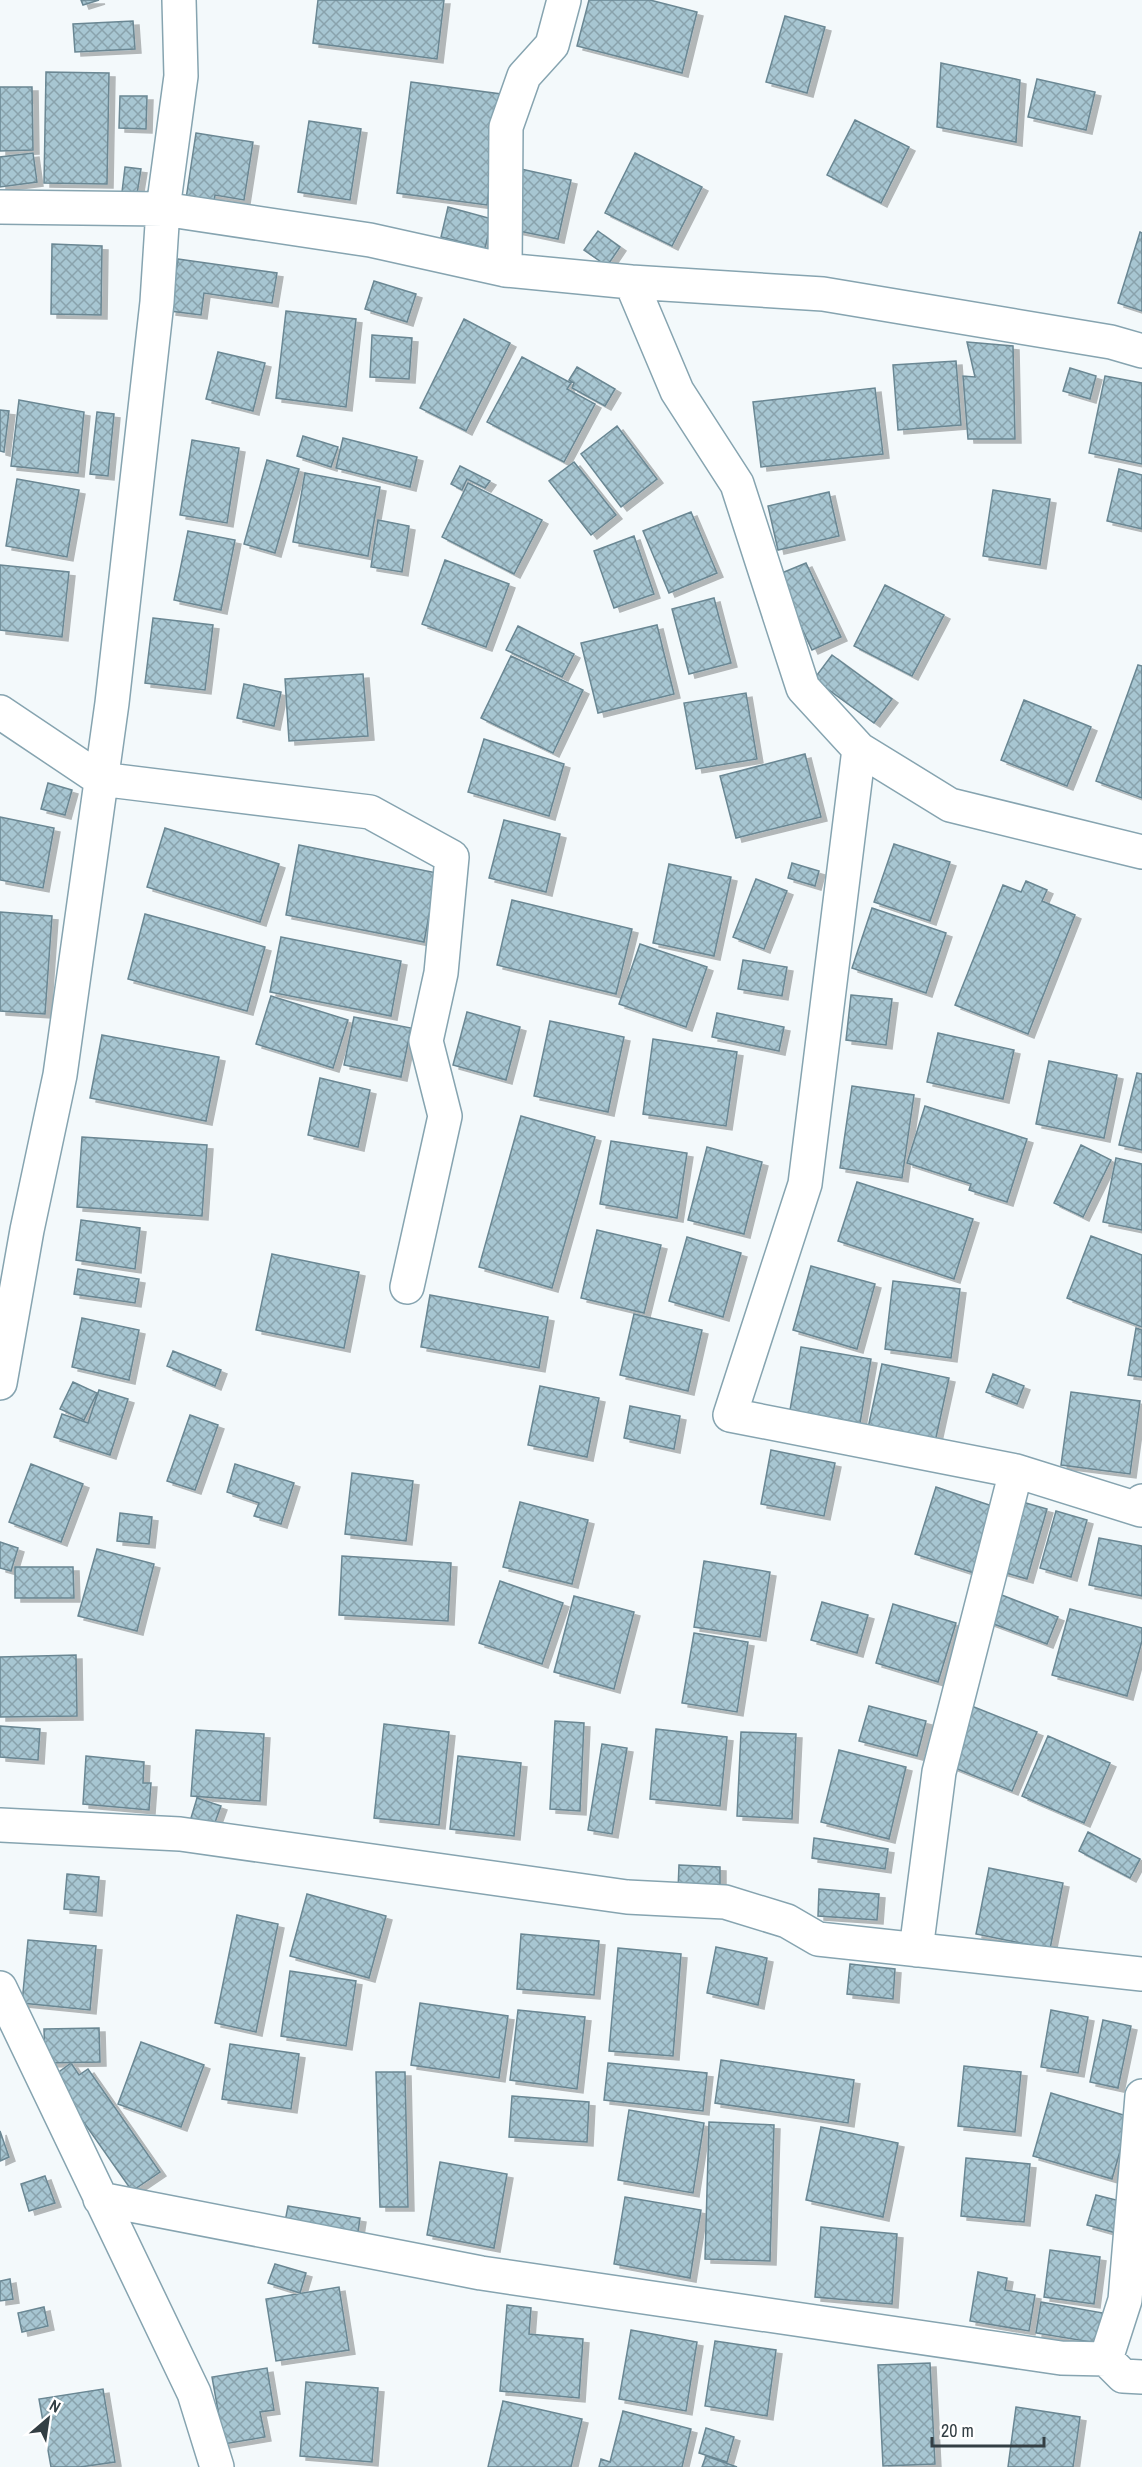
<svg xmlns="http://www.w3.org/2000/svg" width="1142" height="2467" font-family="'Archivo Narrow',sans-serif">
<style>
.building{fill:url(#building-cross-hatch);stroke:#6a8793;stroke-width:1.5;filter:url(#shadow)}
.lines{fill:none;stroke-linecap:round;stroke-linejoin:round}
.street-casing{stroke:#86a4b0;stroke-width:36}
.street{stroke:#fff;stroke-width:33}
</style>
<defs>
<pattern id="building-cross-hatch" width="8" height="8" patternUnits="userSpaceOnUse" patternTransform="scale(1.5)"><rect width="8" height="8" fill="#a7c6d2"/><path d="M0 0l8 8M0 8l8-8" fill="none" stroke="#89a2ac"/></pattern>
<filter id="shadow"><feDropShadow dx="6" dy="4" stdDeviation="0" flood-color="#0004"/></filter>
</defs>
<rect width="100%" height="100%" fill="#f3f9fb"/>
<!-- building -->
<path class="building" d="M81,0H99L83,5Z
M318,0H444L437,59L313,43Z
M589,0H650L697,12L682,73L577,46Z
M785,16L825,27L807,93L766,82Z
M133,21L135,49L75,52L73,24Z
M941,63L1020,80L1016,142L937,127Z
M46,72L109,73L107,184L44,183Z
M1037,79L1095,92L1086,130L1028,117Z
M411,82L501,94L487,205L397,193Z
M0,87H32L33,150L0,151Z
M120,96H147L146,129L119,128Z
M855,120L909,147L881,203L827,175Z
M309,121L361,129L350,200L298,192Z
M196,133L253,142L244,200L215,195L212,216L184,212Z
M33,153L37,182L0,187V157Z
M635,153L702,187L672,246L605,213Z
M125,167L141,169L137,194L122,192Z
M521,169L571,180L558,239L509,229Z
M448,207L492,219L485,248L441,237Z
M598,231L620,247L607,266L584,250Z
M1140,232L1142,233V311L1118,303Z
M52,244L102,246L101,315L51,314Z
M178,259L277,273L272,303L204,293L201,315L170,311Z
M374,281L416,294L407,322L365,309Z
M286,311L356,319L346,407L276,398Z
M464,319L510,343L466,431L420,408Z
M372,335L412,338L409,379L370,377Z
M967,342L1013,346L1015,439H968L963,376L975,377Z
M218,352L265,363L253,411L206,399Z
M522,357L571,383L567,389L595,404L564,462L487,422Z
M956,361L961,425L898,430L893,365Z
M577,367L615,389L605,406L572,388L574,383L569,380Z
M1070,368L1096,376L1090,399L1063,391Z
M1105,376L1142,383V464L1089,453Z
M875,388L883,454L761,467L753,402Z
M19,400L84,412L78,473L11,466Z
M0,410L9,411L4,452L0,451Z
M97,412L114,414L108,476L90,474Z
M617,426L657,479L621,507L581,454Z
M303,436L338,447L331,467L297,456Z
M343,438L417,457L410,487L336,468Z
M192,440L239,448L227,523L180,515Z
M267,460L299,469L275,553L244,544Z
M574,462L616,515L591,535L549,481Z
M460,466L490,481L485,488L467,479L462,490L451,484Z
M1119,469L1142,475V529L1107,521Z
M305,473L380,487L368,556L293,542Z
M17,479L79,490L67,557L6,546Z
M468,483L542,520L514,574L442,537Z
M993,490L1050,499L1040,565L983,556Z
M829,492L839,536L778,550L768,506Z
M691,512L717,573L669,593L643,531Z
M378,520L409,526L402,572L371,567Z
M188,531L235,540L221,610L174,600Z
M634,536L654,594L614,608L594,551Z
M445,560L509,584L486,647L422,624Z
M806,563L841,637L812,650L777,575Z
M0,565L69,572L62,637L0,630Z
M885,585L944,615L912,676L854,646Z
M714,598L731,663L689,674L672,609Z
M153,618L213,625L205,690L145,683Z
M657,625L674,694L598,713L581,643Z
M518,626L574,654L562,677L506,650Z
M832,655L892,699L874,723L814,679Z
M511,656L583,690L553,753L481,718Z
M1138,665L1142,666V798L1096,781Z
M363,674L368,736L289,741L285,679Z
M244,684L281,692L274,726L237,718Z
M746,693L757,759L696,769L684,703Z
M1024,700L1091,727L1067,786L1001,760Z
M484,739L564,764L549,816L468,792Z
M805,754L821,817L736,838L720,776Z
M48,783L72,790L65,815L41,809Z
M0,817L54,828L43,888L0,880Z
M504,820L560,834L546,892L489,878Z
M165,828L279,864L260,922L147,887Z
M894,844L950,862L930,921L874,902Z
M299,845L437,873L424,942L286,915Z
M792,863L819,871L815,886L788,878Z
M669,864L731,877L714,956L653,943Z
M756,879L787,891L764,949L733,937Z
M1026,881L1047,890L1042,901L1075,915L1028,1034L955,1005L1003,885L1021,892Z
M512,900L632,929L616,994L497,965Z
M872,908L946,933L926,993L852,968Z
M0,912L52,916L45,1014L0,1011Z
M145,914L265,947L247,1011L128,979Z
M281,937L401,961L391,1016L270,992Z
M640,944L707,967L686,1027L619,1004Z
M743,960L787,967L782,996L738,989Z
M851,995L892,999L886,1045L846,1040Z
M271,996L348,1020L333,1068L256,1044Z
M467,1012L520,1027L506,1080L453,1065Z
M717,1013L784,1027L779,1051L712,1037Z
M354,1017L411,1028L401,1077L344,1065Z
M550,1021L624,1037L608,1112L534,1096Z
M938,1033L1014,1050L1003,1099L927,1082Z
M102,1035L219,1057L206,1121L90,1098Z
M653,1039L737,1052L726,1126L643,1114Z
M1049,1061L1117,1075L1104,1138L1036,1124Z
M1137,1073L1142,1074V1150L1119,1145Z
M320,1078L370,1090L358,1147L308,1135Z
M852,1086L914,1095L902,1178L840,1168Z
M925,1106L1027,1139L1007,1202L969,1190L971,1184L907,1163Z
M521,1116L595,1137L552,1288L479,1267Z
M82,1137L207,1145L202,1216L77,1207Z
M611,1141L687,1153L677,1218L600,1204Z
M1081,1145L1111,1160L1083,1217L1054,1203Z
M707,1147L762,1162L744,1234L688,1220Z
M1116,1158L1142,1164V1230L1103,1222Z
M857,1182L973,1219L954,1279L838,1241Z
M81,1220L140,1228L135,1269L76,1260Z
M597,1230L661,1245L644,1313L581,1298Z
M1091,1236L1142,1255V1327L1067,1298Z
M687,1237L741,1253L723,1317L669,1301Z
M272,1254L359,1272L344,1348L256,1330Z
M811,1266L875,1284L857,1349L793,1330Z
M78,1269L139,1279L135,1303L74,1294Z
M893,1281L960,1289L951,1358L885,1349Z
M430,1295L548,1317L539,1368L421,1347Z
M634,1314L702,1330L688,1391L620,1375Z
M82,1318L139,1330L129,1380L72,1367Z
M1136,1328L1142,1330V1377L1128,1375Z
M801,1347L871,1359L860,1423L790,1410Z
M173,1351L221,1370L215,1386L167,1366Z
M882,1364L949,1378L935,1442L868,1428Z
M993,1374L1024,1386L1017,1404L986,1392Z
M73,1382L97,1393L84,1420L60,1409Z
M540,1386L599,1398L587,1457L528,1445Z
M99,1390L128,1399L110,1455L54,1437L62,1414L88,1423Z
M1071,1392L1140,1401L1130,1474L1061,1465Z
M630,1406L680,1416L674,1449L624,1438Z
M190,1415L218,1425L195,1490L167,1481Z
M771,1450L835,1463L824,1516L761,1504Z
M31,1464L83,1484L61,1542L9,1522Z
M235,1464L294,1483L281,1524L254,1516L259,1503L227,1492Z
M352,1473L413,1481L406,1541L345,1534Z
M936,1487L998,1508L977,1574L915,1554Z
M1019,1501L1047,1509L1027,1579L999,1571Z
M520,1502L588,1520L572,1584L503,1567Z
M1056,1511L1087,1520L1071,1577L1040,1568Z
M120,1513L152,1517L149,1544L117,1541Z
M1099,1538L1142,1546V1596L1089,1585Z
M0,1542L18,1548L11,1571L0,1568Z
M97,1549L154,1564L137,1631L78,1616Z
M342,1556L451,1563L448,1621L339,1615Z
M704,1561L770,1572L760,1637L694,1627Z
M15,1567H73L74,1598H15Z
M500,1581L563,1603L542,1664L479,1643Z
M994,1592L1058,1617L1047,1644L983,1620Z
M574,1596L634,1612L614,1689L554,1672Z
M822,1602L868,1615L857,1653L811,1640Z
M893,1604L956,1623L938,1682L876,1663Z
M1070,1609L1142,1628V1641L1127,1696L1052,1675Z
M694,1633L748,1642L737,1712L682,1703Z
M76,1655L77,1716L0,1717V1657Z
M969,1705L1037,1732L1012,1791L945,1764Z
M869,1706L926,1721L917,1756L859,1741Z
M555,1721L584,1723L580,1811L550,1809Z
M384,1724L449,1732L439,1825L374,1818Z
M0,1726L40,1729L38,1760L0,1757Z
M656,1729L727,1737L720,1806L650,1799Z
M196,1730L264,1734L260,1801L191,1796Z
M741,1732L796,1734L792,1819L737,1816Z
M1048,1736L1110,1763L1084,1823L1022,1796Z
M602,1744L627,1748L612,1834L588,1830Z
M839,1750L906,1767L889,1839L821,1822Z
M86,1756L144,1762L143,1783H151L149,1810L83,1804Z
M458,1756L521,1763L514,1836L450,1829Z
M197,1798L221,1806L214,1825L191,1818Z
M1088,1832L1140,1859L1130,1878L1079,1851Z
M814,1838L888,1849L885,1869L812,1858Z
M679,1865L720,1867V1891L678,1890Z
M989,1868L1063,1883L1050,1949L976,1934Z
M67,1874L99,1877L96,1912L64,1909Z
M819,1889L879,1894L877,1920L818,1916Z
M307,1894L386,1916L369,1978L290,1956Z
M237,1915L278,1924L256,2032L215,2023Z
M521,1934L599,1941L594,1995L517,1989Z
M28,1940L96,1946L90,2010L22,2003Z
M716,1947L767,1958L758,2005L707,1993Z
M618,1948L681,1954L673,2056L609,2051Z
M850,1964L895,1969L893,1999L847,1994Z
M290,1971L356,1981L346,2046L281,2036Z
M420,2003L508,2016L499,2078L411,2065Z
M518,2010L585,2017L577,2089L510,2080Z
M1051,2010L1088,2017L1078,2073L1041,2067Z
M1103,2020L1131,2026L1118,2088L1090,2082Z
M99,2028L100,2062L45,2063L44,2029Z
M141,2042L204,2065L181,2127L118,2104Z
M230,2044L299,2054L291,2109L222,2099Z
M721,2060L854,2080L848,2123L715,2103Z
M71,2063L79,2075L88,2069L160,2172L132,2191L52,2077Z
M608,2063L707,2073L703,2111L604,2100Z
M964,2066L1021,2072L1015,2132L958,2126Z
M376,2072H405L408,2207H380Z
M1051,2093L1130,2117L1112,2179L1033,2156Z
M512,2096L589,2102L587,2142L509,2137Z
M629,2110L704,2123L693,2193L618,2180Z
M709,2122L774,2125L770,2261L705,2259Z
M821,2127L898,2143L883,2217L806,2200Z
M0,2131L9,2157L0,2161Z
M966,2158L1030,2164L1024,2222L961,2216Z
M440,2162L507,2174L494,2248L427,2235Z
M45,2176L55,2203L29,2211L21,2184Z
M1096,2195L1124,2202L1116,2233L1087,2225Z
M625,2197L701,2210L690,2278L614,2264Z
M288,2206L360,2218L357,2239L284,2227Z
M821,2227L897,2234L892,2304L815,2297Z
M1050,2250L1100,2257L1094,2304L1044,2297Z
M275,2264L306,2273L300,2293L268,2283Z
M978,2272L1007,2278L1005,2290L1035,2295L1029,2331L970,2321Z
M10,2279L13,2299L0,2301V2281Z
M339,2287L349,2350L276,2361L266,2299Z
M1041,2302L1103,2313L1097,2343L1036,2333Z
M507,2305L531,2308L529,2334L583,2339L579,2398L500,2391Z
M44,2307L48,2326L22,2332L18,2313Z
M631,2330L697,2342L686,2411L619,2399Z
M715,2341L776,2350L767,2416L705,2406Z
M930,2363L935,2464L883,2466L878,2365Z
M267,2368L274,2410L260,2412L265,2437L224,2444L212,2377Z
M306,2382L378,2388L372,2462L300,2456Z
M103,2389L115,2462L80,2467H51L39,2399Z
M503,2401L582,2419L571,2467H488Z
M1016,2407L1080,2417L1073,2467H1008Z
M623,2411L691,2429L682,2467H599L601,2459L610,2462Z
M706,2428L734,2437L727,2462L699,2453Z
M706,2456L737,2467H702Z"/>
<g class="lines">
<!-- street casing -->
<g class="street-casing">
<path id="street" d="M0,207L163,209L370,240L505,270L631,282L677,391L737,484L803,688L859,749L950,805L1142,852
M505,270L506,127L524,76L552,45L564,0
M631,282L823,294L1111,342L1142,351
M0,712L100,779L370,812L452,857L441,973L426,1041L445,1116L407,1287
M859,749L805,1184L730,1415L1016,1471L1141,1510L1142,1501
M0,1383L27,1230L60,1075L112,703L157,302L163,209L181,76L179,0
M0,1825L180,1834L627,1897L725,1902L787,1921L818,1939L1142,1974
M916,1950L939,1772L1016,1471
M0,1988L194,2393L217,2467
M100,2199L481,2273L1061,2358L1106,2359L1123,2376L1142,2377
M1106,2359L1125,2300L1142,2096"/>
</g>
<!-- street -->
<use href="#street" class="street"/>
</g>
<!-- north arrow -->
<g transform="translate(48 2419) rotate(29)" stroke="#ffffff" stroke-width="4.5" paint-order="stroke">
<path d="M0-4.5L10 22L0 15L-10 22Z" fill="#333f44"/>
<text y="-9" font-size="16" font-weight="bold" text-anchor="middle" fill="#333f44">N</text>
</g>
<!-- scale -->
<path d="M932 2437v9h112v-9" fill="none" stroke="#333f44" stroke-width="3"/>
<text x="941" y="2437" font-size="18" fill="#333f44" stroke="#ffffff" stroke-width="4.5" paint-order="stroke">20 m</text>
</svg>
